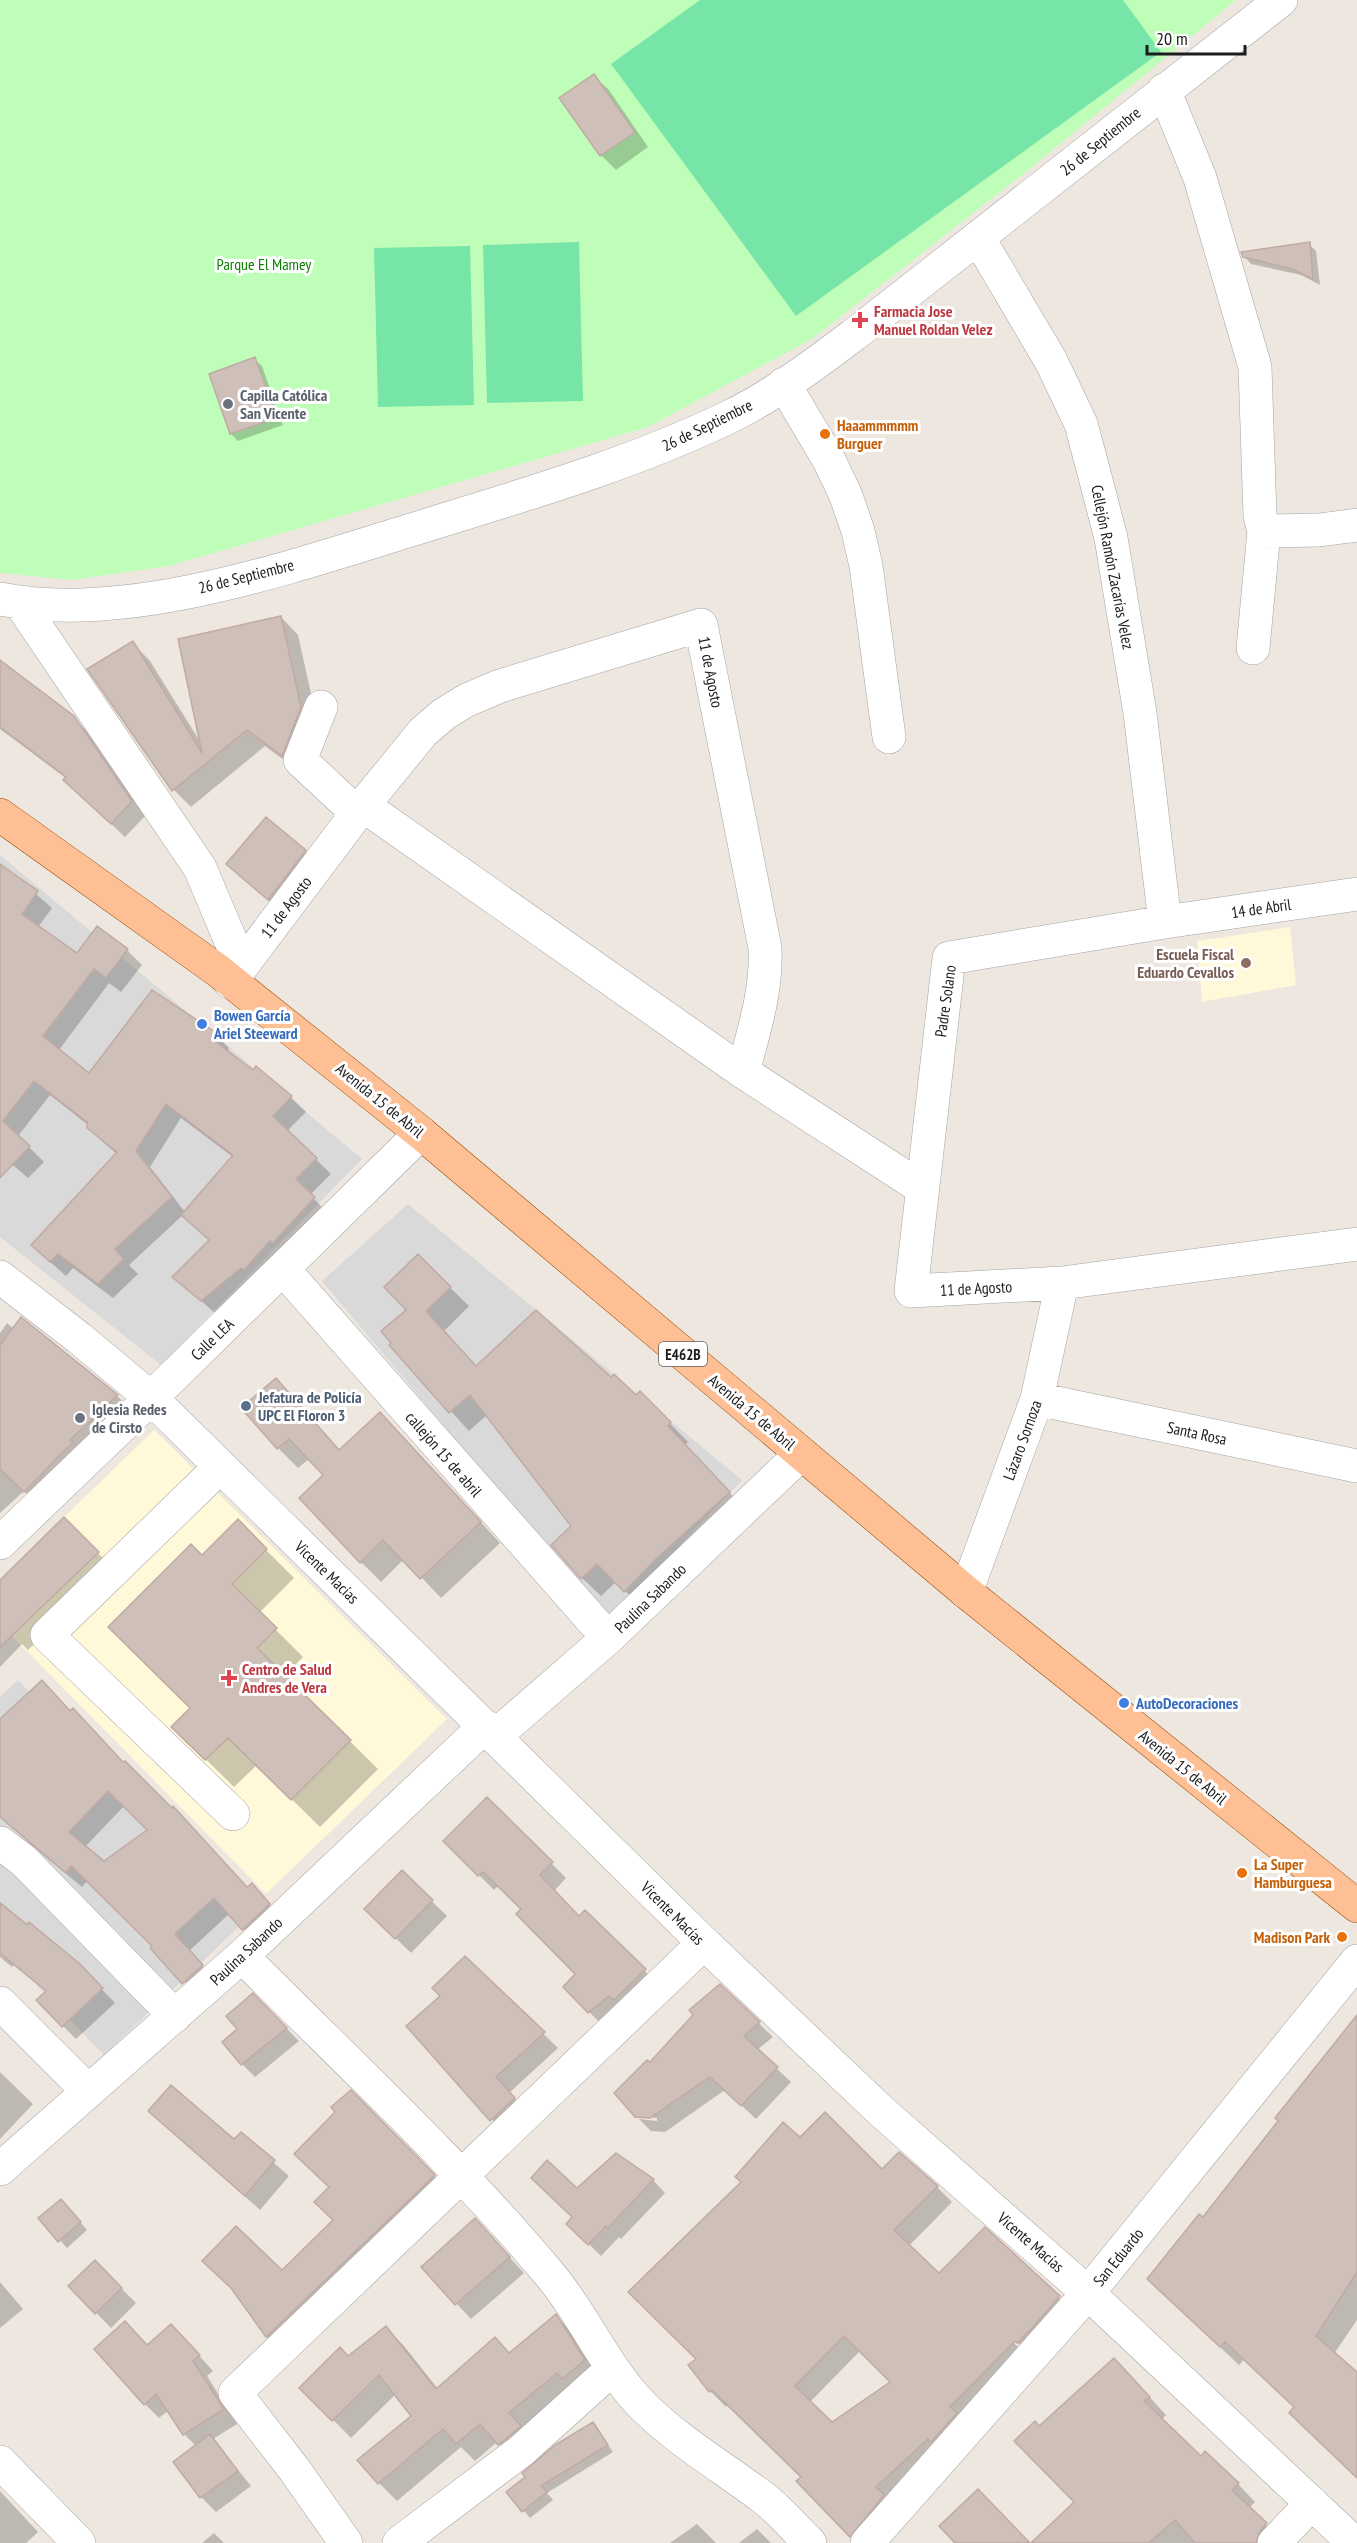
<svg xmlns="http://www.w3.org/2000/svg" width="1357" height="2543" font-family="'PT Sans Narrow',sans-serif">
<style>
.residential{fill:#dad9d9}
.education{fill:#fff8d9}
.park{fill:#bffeb8}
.pitch{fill:#77e5a7}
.shadow{fill:#0003;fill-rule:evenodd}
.building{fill:#cebfb9;stroke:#c1aaa2;stroke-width:1.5;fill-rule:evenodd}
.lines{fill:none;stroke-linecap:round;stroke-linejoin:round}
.minor-casing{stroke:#a3a3a3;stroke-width:34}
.major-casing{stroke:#944900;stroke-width:34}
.minor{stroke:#fff;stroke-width:33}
.major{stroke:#ffbf95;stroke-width:33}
.health-dot{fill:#e0444e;stroke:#fff;stroke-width:2}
.worship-dot{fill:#6b7280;stroke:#fff;stroke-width:2}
.food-dot{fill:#e8710a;stroke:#fff;stroke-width:2}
.education-dot{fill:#8d6e63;stroke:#fff;stroke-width:2}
.shop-dot{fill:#3f7fe0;stroke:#fff;stroke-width:2}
.service-dot{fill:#5c6f8a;stroke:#fff;stroke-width:2}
.labels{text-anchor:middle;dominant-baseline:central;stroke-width:6;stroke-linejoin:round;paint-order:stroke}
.shield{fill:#fff;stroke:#606060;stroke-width:1.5}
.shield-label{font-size:15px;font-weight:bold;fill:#1c1c1c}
.street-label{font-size:16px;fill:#1c1c1c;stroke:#fff}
.park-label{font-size:16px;fill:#0e8102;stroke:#fff}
.health-label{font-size:16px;font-weight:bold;fill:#be3a42;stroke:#fff;text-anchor:start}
.worship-label{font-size:16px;font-weight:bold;fill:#5b616d;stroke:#fff;text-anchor:start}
.food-label{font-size:16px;font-weight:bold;fill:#c56008;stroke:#fff;text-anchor:start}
.education-label{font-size:16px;font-weight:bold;fill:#785e54;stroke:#fff;text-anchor:end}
.shop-label{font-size:16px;font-weight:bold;fill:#366cbe;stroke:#fff;text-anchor:start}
.service-label{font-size:16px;font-weight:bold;fill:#4e5e75;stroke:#fff;text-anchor:start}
</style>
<rect width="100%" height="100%" fill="#eee7e0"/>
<!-- residential -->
<path class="residential" d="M0,855L362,1159L161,1365L0,1237Z
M408,1204L742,1480L608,1621L322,1281Z
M18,1680L248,1918L104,2055L0,1947V1697Z"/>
<!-- education -->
<path class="education" d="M1290,927L1296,985L1202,1002L1197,941Z
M154,1430L447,1719L266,1894L12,1636L98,1552L64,1517Z"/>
<!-- park -->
<path class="park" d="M0,0H1236L1022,175L812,339L648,427L169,566L72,580L0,573Z"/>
<!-- pitch -->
<path class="pitch" d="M700,0H1123L1161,52L796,316L611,64Z
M579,242L583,401L487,403L483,245Z
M470,246L474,405L378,407L374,248Z"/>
<!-- shadow -->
<path class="shadow" d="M594,76L609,90L648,147L616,170L601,155Z
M1309,244L1316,251L1320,285L1301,275L1251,264L1244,256Z
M254,359L262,366L283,425L238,441L231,434Z
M281,617L298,635L318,725L300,772L265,746L191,807L174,790L90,669L133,643L150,661L201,743Z
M0,660L73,718L88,732L145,816L125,837L79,794L67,779L0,729Z
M305,851L320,866L284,914L228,864Z
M0,863L52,908L38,927L77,955L127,950L142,965L121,992L109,983L59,1050L90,1075L214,1033L229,1048L226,1052L291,1097L306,1112L287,1131L331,1174L310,1195L328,1213L217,1315L175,1277L210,1241L183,1215L129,1265L138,1274L113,1298L73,1268L66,1276L48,1260L117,1154L104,1143L88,1128V1125L50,1095L18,1136L44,1162L28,1178L0,1154ZM181,1118L233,1157L185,1212L150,1167Z
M418,1256L469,1306L444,1331L477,1367L611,1379L636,1397L640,1393L688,1442L685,1445L747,1511L644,1609L616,1582L601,1596L582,1578L553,1545L573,1526L487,1415L469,1431L391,1346L409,1310Z
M21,1319L117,1396L132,1410L39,1506L24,1491L0,1513V1333L7,1323L14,1329Z
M276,1380L340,1451L400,1434L500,1543L441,1598L404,1559L381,1582L361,1562L326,1475L310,1458L298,1468L278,1448Z
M64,1519L113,1568L28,1650L22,1644L0,1667V1582Z
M238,1522L294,1578L259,1613L303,1657L284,1676L378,1769L320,1827L257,1765L234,1787L173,1727L192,1708L202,1557Z
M58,1698L247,1888L252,1885L284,1920L258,1945L229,1914L189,1951L217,1982L199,1998L154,1947L87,1881L82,1887L31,1845L0,1815V1719ZM124,1806L149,1830L104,1862L85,1847Z
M487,1799L566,1878L554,1891L579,1918L585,1912L659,1985L604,2027L565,1987L577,1974L523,1909L498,1886L494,1890L445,1841Z
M402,1872L447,1916L411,1953L366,1909Z
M0,1902L79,1966L115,2003L76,2039L63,2026L47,1992L14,1965L12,1967L0,1957Z
M465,1958L558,2048L509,2093L529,2114L506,2135L408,2026L442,1996Z
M720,1986L773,2037L757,2050L791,2082L756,2119L725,2090L665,2132L651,2131L639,2119L657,2121V2118L636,2116L650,2065Z
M253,1995L299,2041L255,2077L242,2064L240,2030Z
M1357,2017V2320L1334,2354L1357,2374V2477L1296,2407L1245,2359L1239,2365L1168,2298L1203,2219L1280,2121Z
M0,2072L33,2104L0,2139Z
M351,2092L451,2193L284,2353L267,2337L235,2291L282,2272L334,2220L337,2112Z
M150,2111L235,2141L241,2134L289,2176L260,2210Z
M800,2139L882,2171L937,2187L952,2202L909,2246L939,2275L985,2229L1075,2313L1033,2358L1010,2335L1008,2337L1029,2358L858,2543L799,2481L803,2477L729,2404L726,2407L710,2391L698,2359ZM860,2351L893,2382L832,2424L810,2402Z
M616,2155L653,2180L665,2193L621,2239L619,2237L601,2256L568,2224L574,2218L577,2190Z
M68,2208L87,2230L67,2248L40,2218Z
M489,2235L524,2273L471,2319L423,2268Z
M95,2262L136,2303L111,2328L70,2286Z
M0,2282L23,2309L0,2328Z
M556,2316L574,2334L602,2379L517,2462L497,2442L475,2461L461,2447L397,2501L379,2483L413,2416L396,2394L351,2438L302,2388L348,2358L386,2328L404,2346L438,2389L510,2354Z
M186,2341L213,2371L207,2376L237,2424L213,2439L251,2486L216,2512L201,2497L196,2446L184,2434L169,2410L159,2418L145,2404L148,2347Z
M1132,2378L1166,2415L1161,2420L1201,2458L1238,2484L1255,2502L1249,2508L1283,2543H1033L1077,2502L1039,2428Z
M593,2424L613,2452L547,2493L553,2500L530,2518L508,2492Z
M0,2491L38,2532L26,2543H0Z
M697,2524L716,2543H670Z
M757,2529L771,2543H739Z
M214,2533L224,2543H202Z"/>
<!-- building -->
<path class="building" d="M594,74L635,132L600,156L559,98Z
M1310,242L1313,279L1292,269L1243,257L1241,252Z
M255,357L277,418L230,434L209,374Z
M281,616L301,707L282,756L247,730L172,791L87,669L133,641L202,753L178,639Z
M0,660L74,716L132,801L111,824L63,780L66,777L0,727Z
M266,817L306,850L268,900L226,864Z
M0,864L38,891L22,914L77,953L97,926L128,949L106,978L94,969L43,1036L89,1073L152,990L215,1032L211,1038L253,1070L256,1066L292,1096L273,1116L317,1158L296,1179L315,1197L273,1243L270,1241L244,1270L241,1268L201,1301L172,1277L209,1240L181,1215L233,1155L166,1104L136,1151L172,1197L115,1249L124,1259L98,1284L58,1254L50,1262L31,1245L117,1152L87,1128V1122L34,1081L3,1121L30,1146L0,1178Z
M418,1254L451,1287L426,1311L476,1366L536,1310L611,1377L614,1374L636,1395L640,1391L671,1422L668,1426L730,1492L655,1560L624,1592L597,1564L581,1579L551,1545L571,1526L470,1395L449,1413L389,1345L391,1343L381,1331L406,1310L384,1287Z
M21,1317L118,1395L70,1440L73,1442L24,1492L0,1469V1345Z
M276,1378L339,1450L380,1412L481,1522L420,1579L383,1540L360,1563L299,1498L323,1475L289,1439L277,1449L241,1408Z
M64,1517L99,1552L0,1647V1580Z
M238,1519L267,1549L232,1584L277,1628L257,1648L351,1740L291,1800L228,1738L205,1760L171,1727L190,1708L108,1627L191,1544L202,1555Z
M42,1680L70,1711L73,1708L123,1762L125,1761L172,1808L173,1806L247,1887L252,1883L270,1904L242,1930L214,1898L175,1934L203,1965L182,1984L150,1948L152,1946L71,1866L66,1873L0,1817V1719ZM108,1791L147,1830L104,1861L69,1832Z
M487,1797L553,1862L540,1875L579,1916L585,1910L646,1969L614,2000L609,1996L588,2013L563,1987L575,1974L516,1914L521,1909L483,1872L478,1876L443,1841Z
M402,1870L433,1900L395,1939L364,1909Z
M0,1903L27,1925L29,1922L80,1964L103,1988L62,2027L36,2000L46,1991L0,1953Z
M465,1956L545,2032L496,2077L515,2098L490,2121L406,2026L440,1996L432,1988Z
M720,1984L760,2022L744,2036L778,2067L741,2106L710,2077L650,2118L635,2117L614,2093L647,2060L650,2062L693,2015L689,2010Z
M253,1993L287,2028L241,2065L222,2042L237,2029L226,2016Z
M1357,2015V2272L1316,2336L1357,2372V2478L1289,2413L1294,2407L1225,2342L1220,2347L1147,2279L1199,2214L1203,2217L1278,2121L1275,2118Z
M171,2085L234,2139L241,2132L275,2160L245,2196L148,2111Z
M351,2090L435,2175L266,2337L231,2288L202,2261L236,2226L282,2270L333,2220L314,2202L329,2187L294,2154L335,2112L331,2107Z
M825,2112L882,2169L899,2152L938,2186L894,2230L939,2273L985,2227L1060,2296L1033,2327L1017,2343L1015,2341L950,2407L957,2413L931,2442L928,2439L876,2487L884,2495L850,2537L796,2481L801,2477L712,2390L709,2392L688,2365L696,2359L628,2292L741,2182L735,2177L783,2122L800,2137ZM844,2336L890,2382L832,2422L795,2386Z
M616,2153L654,2179L608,2228L606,2226L588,2245L566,2224L572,2217L531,2178L547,2160L577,2188Z
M61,2199L81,2222L58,2242L38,2218Z
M475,2218L510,2257L455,2305L421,2267Z
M95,2260L122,2288L95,2314L68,2286Z
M556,2314L585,2360L562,2379L557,2373L509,2413L521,2426L498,2445L480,2424L456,2444L443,2429L378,2484L357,2460L411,2416L379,2375L332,2421L299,2388L340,2347L348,2356L386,2326L436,2389L495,2337L509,2353Z
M125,2321L147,2345L171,2324L200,2355L193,2361L224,2409L183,2435L156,2394L144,2405L94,2349Z
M1114,2358L1150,2397L1144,2401L1201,2456L1205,2451L1239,2483L1232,2490L1267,2523L1260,2531L1256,2543H1195L1175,2520L1149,2543H1031L1074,2502L1014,2441L1035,2421L1039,2426Z
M593,2422L608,2445L541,2486L547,2492L522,2512L506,2492L525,2477L522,2473L555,2445Z
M210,2434L238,2471L200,2498L173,2462Z
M978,2489L1030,2543H955L939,2526Z"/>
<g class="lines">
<!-- minor casing -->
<g class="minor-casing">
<path id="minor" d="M1164,90L1200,178L1255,367L1260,516L1264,531L1253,648
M979,239L1051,361L1081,424L1093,469L1111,538L1140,713L1165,922
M784,384L829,460L846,496L858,531L866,566L889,737
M1264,531L1319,530L1357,525
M0,599C130,625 299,564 424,526C527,494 631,464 729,417C774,395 815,364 855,334L1281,0
M20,603L200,868L241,965
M321,707L300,760L357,813
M364,806L743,1072L922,1188
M1357,894L1165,922L949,958L911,1291L1062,1283L1357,1244
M230,982L357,813L423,732L444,714L467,700L500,686L701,625L765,948C767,991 754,1030 743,1072
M283,1269L608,1638
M0,1277L79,1338L151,1398L704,1943L881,2111L1088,2293L1354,2543
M1037,1399L1357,1466
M220,1467L47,1635L233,1814
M0,1543L151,1398L421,1133
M966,1592L1037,1399L1062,1283
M494,1737L608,1638L801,1454
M0,1843L24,1861L175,2016
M242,1956C346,2061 456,2162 551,2276C585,2317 605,2367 642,2405C678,2441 721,2466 761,2496C779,2509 794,2528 810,2543
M0,2003L88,2091
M0,2169L242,1956L485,1726
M0,2462L79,2543
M346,2543L294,2469L235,2393L704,1943
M399,2543L522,2450L612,2369
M867,2543L1088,2293L1357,1961
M1274,2543L1312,2503"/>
</g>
<!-- major casing -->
<g class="major-casing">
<path id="major" d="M0,815L217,970L421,1133L966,1592L1357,1906"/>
</g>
<!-- minor -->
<use href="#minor" class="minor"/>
<!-- major -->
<use href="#major" class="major"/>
</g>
<!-- markers -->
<g class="health-dot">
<path d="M857 311h6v6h6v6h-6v6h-6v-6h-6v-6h6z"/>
<path d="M226 1669h6v6h6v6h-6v6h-6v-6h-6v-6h6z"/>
</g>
<g class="worship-dot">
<circle cx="228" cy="404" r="6"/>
<circle cx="80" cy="1418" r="6"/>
</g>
<g class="food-dot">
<circle cx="825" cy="434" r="6"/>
<circle cx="1242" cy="1873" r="6"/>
<circle cx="1342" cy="1937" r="6"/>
</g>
<circle class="education-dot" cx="1246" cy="963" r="6"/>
<g class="shop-dot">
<circle cx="202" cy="1024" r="6"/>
<circle cx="1124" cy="1703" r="6"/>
</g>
<circle class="service-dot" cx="246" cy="1406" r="6"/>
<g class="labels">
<!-- shield labels -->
<rect class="shield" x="659" y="1342" width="48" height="24" rx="4.5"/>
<g class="shield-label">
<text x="683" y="1354">E462B</text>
</g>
<!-- street labels -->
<g class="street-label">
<text transform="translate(1100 141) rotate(-39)">26 de Septiembre</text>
<text transform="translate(707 425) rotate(-26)">26 de Septiembre</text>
<text transform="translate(1113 567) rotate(79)">Cellejón Ramón Zacarías Velez</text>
<text transform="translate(246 576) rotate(-14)">26 de Septiembre</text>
<text transform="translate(711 672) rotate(79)">11 de Agosto</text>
<text transform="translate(286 907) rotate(-53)">11 de Agosto</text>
<text transform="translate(1261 908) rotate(-8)">14 de Abril</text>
<text transform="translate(945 1001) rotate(-82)">Padre Solano</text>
<text transform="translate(380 1100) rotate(39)">Avenida 15 de Abril</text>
<text transform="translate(976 1288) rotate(-3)">11 de Agosto</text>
<text transform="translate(212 1339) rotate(-44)">Calle LEA</text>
<text transform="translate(752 1412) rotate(40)">Avenida 15 de Abril</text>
<text transform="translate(1197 1433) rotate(12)">Santa Rosa</text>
<text transform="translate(1022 1440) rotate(-70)">Lázaro Sornoza</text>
<text transform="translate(444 1454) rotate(49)">callejón 15 de abril</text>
<text transform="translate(327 1572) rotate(44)">Vicente Macías</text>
<text transform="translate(650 1598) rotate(-44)">Paulina Sabando</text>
<text transform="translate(1183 1767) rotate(39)">Avenida 15 de Abril</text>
<text transform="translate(673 1913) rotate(45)">Vicente Macías</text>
<text transform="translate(246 1951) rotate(-43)">Paulina Sabando</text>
<text transform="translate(1031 2242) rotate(41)">Vicente Macías</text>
<text transform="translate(1118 2257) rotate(-51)">San Eduardo</text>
</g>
<!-- park labels -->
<g class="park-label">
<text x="264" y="264">Parque El Mamey</text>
</g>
<!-- health labels -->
<g class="health-label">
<text x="874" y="311">Farmacia Jose<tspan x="874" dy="18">Manuel Roldan Velez</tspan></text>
<text x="242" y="1669">Centro de Salud<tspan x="242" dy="18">Andres de Vera</tspan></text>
</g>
<!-- worship labels -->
<g class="worship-label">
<text x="240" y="395">Capilla Católica<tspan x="240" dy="18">San Vicente</tspan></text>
<text x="92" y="1409">Iglesia Redes<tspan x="92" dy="18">de Cirsto</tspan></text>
</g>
<!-- food labels -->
<g class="food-label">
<text x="837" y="425">Haaammmmm<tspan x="837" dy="18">Burguer</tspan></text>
<text x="1254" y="1864">La Super<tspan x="1254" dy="18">Hamburguesa</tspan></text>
<text x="1330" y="1937" text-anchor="end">Madison Park</text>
</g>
<!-- education labels -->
<g class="education-label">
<text x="1234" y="954">Escuela Fiscal<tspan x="1234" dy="18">Eduardo Cevallos</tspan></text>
</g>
<!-- shop labels -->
<g class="shop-label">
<text x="214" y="1015">Bowen García<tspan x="214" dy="18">Ariel Steeward</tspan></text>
<text x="1136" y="1703">AutoDecoraciones</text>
</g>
<!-- service labels -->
<g class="service-label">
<text x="258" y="1397">Jefatura de Policía<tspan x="258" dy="18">UPC El Floron 3</tspan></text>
</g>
</g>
<!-- scale -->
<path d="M1147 45v9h98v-9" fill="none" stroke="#1c1c1c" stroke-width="3"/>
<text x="1156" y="45" font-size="18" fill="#1c1c1c" stroke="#ffffff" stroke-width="4.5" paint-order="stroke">20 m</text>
</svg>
